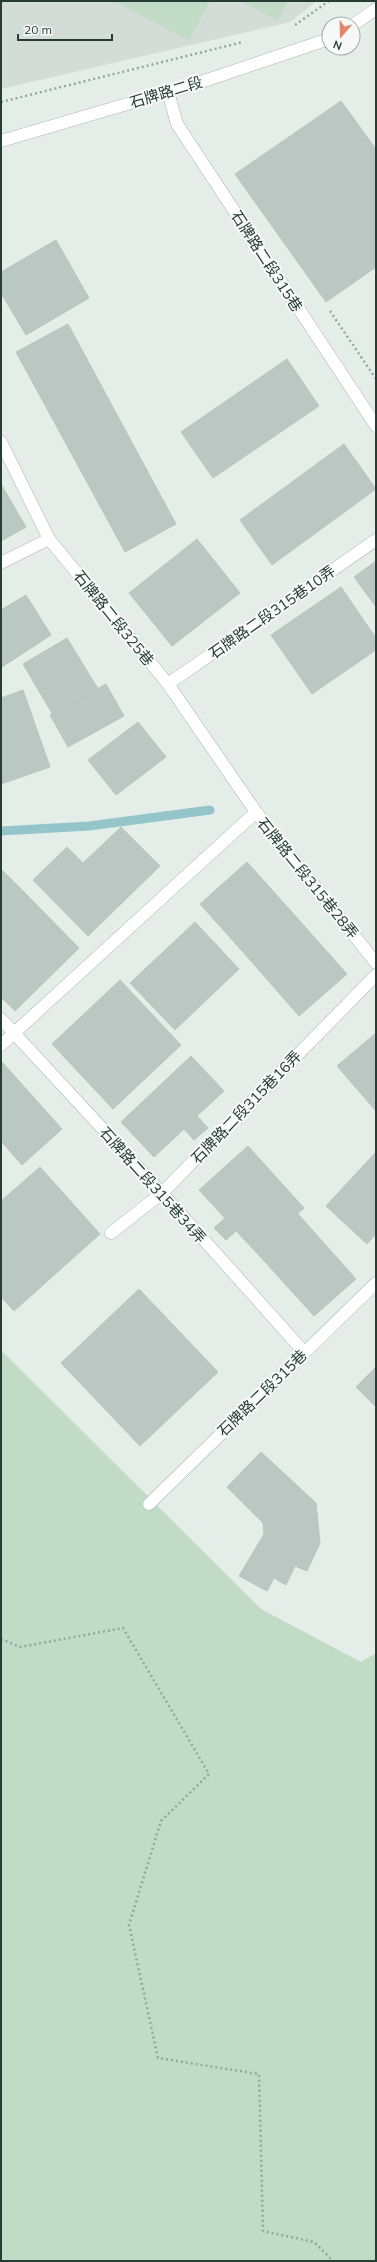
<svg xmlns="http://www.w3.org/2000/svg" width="377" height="2262" font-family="Mulish,'Noto Sans TC',sans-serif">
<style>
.built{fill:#d4dcd8}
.green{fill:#c1dbc7}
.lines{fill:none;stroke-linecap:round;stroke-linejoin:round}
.stream{stroke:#94c5cb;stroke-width:9}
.building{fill:#bbc7c2;stroke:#b8c6c0}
.service-casing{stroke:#a8b5b0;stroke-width:13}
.minor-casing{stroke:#a8b5b0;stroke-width:13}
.tertiary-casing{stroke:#a8b5b0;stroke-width:13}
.path{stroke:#8aaca0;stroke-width:2.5;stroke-dasharray:2 3;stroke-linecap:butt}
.service{stroke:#fff;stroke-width:12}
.minor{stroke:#fff;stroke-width:12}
.tertiary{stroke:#fff;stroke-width:12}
.labels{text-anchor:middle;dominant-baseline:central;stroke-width:4;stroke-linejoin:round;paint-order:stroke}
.street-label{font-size:15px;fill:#263d36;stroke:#f6f9f7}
</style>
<rect width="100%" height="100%" fill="#e5ede9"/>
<!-- built -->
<path class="built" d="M1,1H317L290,22L1,89Z"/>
<!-- green -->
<path class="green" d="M114,1H210L189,41Z
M240,1H288L278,21Z
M1,1350L261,1609L361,1662L376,1653V2261H1Z"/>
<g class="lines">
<!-- stream -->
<path class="stream" d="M1,831L89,826L210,810"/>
</g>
<!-- building -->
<path class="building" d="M341,101L376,149V267L326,302L235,174Z
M56,240L89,298L26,335L1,293V272Z
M68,324L176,524L125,552L16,352Z
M287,359L319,406L213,478L181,432Z
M344,444L376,489L272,565L240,520Z
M1,484L26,527L1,541Z
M197,539L240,593L172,646L129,593Z
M376,561V607L354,577Z
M341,587L376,638V650L312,694L271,635Z
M26,595L51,635L2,667L1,610Z
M67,638L98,689L53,715L23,664Z
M106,684L124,716L68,747L50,715Z
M23,690L50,767L1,784V698Z
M138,722L166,757L116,795L88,760Z
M121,827L160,866L88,936L33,880L67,847L83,863Z
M247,862L298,919L251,961L200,904Z
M1,869L25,893L1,916Z
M25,893L79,948L15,1011L1,997V916Z
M298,919L347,974L299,1016L251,961Z
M195,922L239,969L175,1030L130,983Z
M120,980L181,1045L113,1109L52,1044Z
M376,1033V1111L337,1066Z
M191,1056L224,1091L197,1116L208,1128L194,1140L184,1129L154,1157L121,1122Z
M2,1062L62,1129L22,1165L1,1141Z
M248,1146L304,1208L256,1252L236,1231L226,1240L214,1228L225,1218L199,1190Z
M376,1152V1234L367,1244L326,1206Z
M40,1167L100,1234L14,1311L1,1297V1201Z
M298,1214L356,1279L314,1316L256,1252Z
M139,1289L218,1372L140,1446L61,1363Z
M376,1367V1407L356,1387Z
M261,1452L316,1503L320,1543L307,1571L295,1566L286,1585L274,1578L267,1591L239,1576L264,1534L263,1523L227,1487Z"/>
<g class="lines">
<!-- service casing -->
<g class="service-casing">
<path id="service" d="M168,92L177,124L376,426
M1,442L49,539L168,684L256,812
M168,684L376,540
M111,1233L162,1193L376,975
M149,1504L376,1283"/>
</g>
<!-- minor casing -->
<g class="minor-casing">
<path id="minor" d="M1,563L49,539
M1,1019L162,1193L304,1352
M1,1045L256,812L376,963"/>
</g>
<!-- tertiary casing -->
<g class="tertiary-casing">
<path id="tertiary" d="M353,25L376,9
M1,141L192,85L329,39"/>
</g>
<!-- path -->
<path class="path" d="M295,25L329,1
M1,102L243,42
M330,311L376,379
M1,1639L20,1647L123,1628L209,1774L161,1821L129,1925L158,2058L259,2074L263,2231L314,2242L333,2261"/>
<!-- service -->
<use href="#service" class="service"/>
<!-- minor -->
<use href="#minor" class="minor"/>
<!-- tertiary -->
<use href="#tertiary" class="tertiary"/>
</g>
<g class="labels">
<!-- street labels -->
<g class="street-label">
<text transform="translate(166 92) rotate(-17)">石牌路二段</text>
<text transform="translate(267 261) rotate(57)">石牌路二段315巷</text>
<text transform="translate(272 612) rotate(-35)">石牌路二段315巷10弄</text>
<text transform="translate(114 618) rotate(51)">石牌路二段325巷</text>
<text transform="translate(308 878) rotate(51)">石牌路二段315巷28弄</text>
<text transform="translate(246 1107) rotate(-46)">石牌路二段315巷16弄</text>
<text transform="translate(153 1185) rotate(48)">石牌路二段315巷34弄</text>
<text transform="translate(262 1393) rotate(-44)">石牌路二段315巷</text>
</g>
</g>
<!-- border -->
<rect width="377" height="2262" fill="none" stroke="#263d36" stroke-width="4"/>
<!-- north arrow -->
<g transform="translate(341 36) rotate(200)"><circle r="19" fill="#f6f9f7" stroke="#a3aeaa"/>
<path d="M0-3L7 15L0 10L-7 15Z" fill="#e2866e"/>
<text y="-6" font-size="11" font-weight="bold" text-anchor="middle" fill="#263d36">N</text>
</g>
<!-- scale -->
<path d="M18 34v6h94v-6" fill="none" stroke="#263d36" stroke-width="2"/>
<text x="24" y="34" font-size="12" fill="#263d36" stroke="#f6f9f7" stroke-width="3" paint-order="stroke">20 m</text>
</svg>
